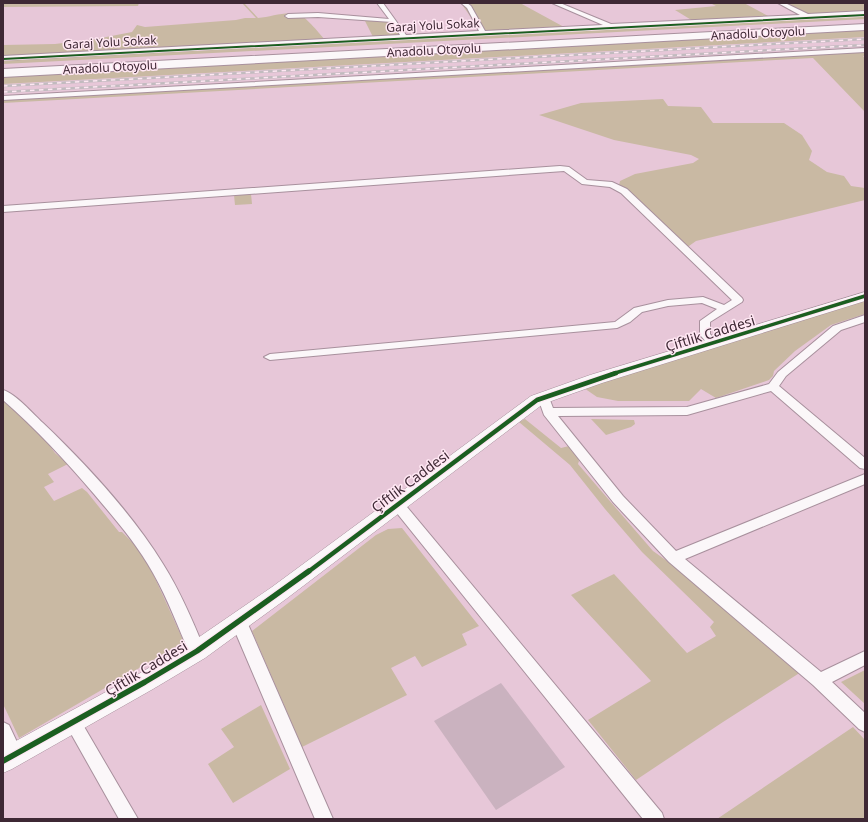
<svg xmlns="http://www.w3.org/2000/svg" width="868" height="822" font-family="'Noto Sans',sans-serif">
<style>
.green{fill:#c9b9a3}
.building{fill:#cab2bf}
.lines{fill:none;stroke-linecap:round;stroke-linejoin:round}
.street-casing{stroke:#a8909d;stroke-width:2}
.secondary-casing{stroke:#a8909d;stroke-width:1}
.highway-casing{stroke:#a8909d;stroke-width:2}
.street{fill:#fbf7f9;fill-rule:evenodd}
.secondary{fill:#fbf7f9;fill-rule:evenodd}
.highway{fill:#fbf7f9;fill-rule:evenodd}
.rail-casing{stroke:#c2bbbf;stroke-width:2.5}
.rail{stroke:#ffe7f3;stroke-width:1.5;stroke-dasharray:4.5;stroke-linecap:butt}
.cycleway-far3-casing{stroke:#ffe7f3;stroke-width:3.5}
.cycleway-far2-casing{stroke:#ffe7f3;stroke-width:5.5}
.cycleway-far1-casing{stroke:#ffe7f3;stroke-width:7}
.cycleway-casing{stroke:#ffe7f3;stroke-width:8}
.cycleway-far3{stroke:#1b5e20;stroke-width:2}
.cycleway-far2{stroke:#1b5e20;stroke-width:3.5}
.cycleway-far1{stroke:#1b5e20;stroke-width:4.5}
.cycleway{stroke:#1b5e20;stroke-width:5.5}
.labels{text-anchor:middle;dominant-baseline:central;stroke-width:3;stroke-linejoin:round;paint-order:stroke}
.far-street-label{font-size:12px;fill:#3e2834;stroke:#ffe7f3}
.street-label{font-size:14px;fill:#3e2834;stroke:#ffe7f3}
</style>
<rect width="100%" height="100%" fill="#e7c7d8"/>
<!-- green -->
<path class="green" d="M3,3H139L138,6L3,7Z
M242,3H244L258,18C272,17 287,10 300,15C307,18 320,34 325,40L3,56V45L55,44L96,39L132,32L137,25L145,27L236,20L245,18H256Z
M461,3H520L564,27L481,32Z
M710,3H744L770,17L693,21L675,10L716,6Z
M777,3H865V12L802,15Z
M865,14V19L3,64V58Z
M364,19L390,21L393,23L400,35L373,37Z
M865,30V37L3,84V77Z
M865,51V56H863L865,58V112L813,58L3,103V98Z
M663,99L668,106L701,107L713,123H784L802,135L812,151L809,160L827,172L844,176L851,186L865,188V200L696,241L689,246L679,247L618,189L620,181L635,174L693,163L699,159L691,155L614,140L539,115L581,103Z
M251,194L252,204L235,205L234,195Z
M865,297V314L831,325L795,351L774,371L773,376L769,380L716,398L701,389L689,401H618L597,397L581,386Z
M3,400L44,438L55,453L68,464L48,474L54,482L44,487L54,501L82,488L87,492L119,532H122L138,548L150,567L184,642L19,738L3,704Z
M525,419L561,448L573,445L579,461L578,464L653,551L684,573L801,672L723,722L636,780L588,720L651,681L571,595L614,574L687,653L716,636L710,627L714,622L642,552L605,509L570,465L519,422Z
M591,419L634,420L635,424L631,427L606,435Z
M402,528L479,626L462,634L467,645L422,667L415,656L391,668L407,695L302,747L252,631L376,535L388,529Z
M865,670V704L841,682Z
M261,705L290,769L233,803L208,764L234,747L221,729Z
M853,727L865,740V819H717Z"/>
<!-- building -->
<path class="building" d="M501,683L565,767L496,810L434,721Z"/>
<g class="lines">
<!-- street casing -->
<g class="street-casing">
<path id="street" d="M377,3H383L406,35L479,31L467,8L461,3H467L471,6L485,31L603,25L552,3H560L611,24L800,15L778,3H785L808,14L865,11V15L3,60V56L400,35L392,22L318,17L288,18L285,16L288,14L318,13L389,19Z
M865,48V52L3,100V96Z
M560,166L569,167L587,180L612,182L627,189L742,298L743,300L742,302L710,322V334L719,344L718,346H710L700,335V321L717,309L702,303L668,306L642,312L630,322L617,328L270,360L264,357L270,354L615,322L634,308L668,300L703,297L724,305L732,300L621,193L610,187L582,184L564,171L3,212V206Z
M865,315V322L841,330L786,376L779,386L865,458V469L860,468L771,391L687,415L558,416L623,496L676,551L865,474V484L685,559L821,672L865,651V665L832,682L865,713V732L859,729L813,685L669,562L613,502L544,415L538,398L540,395H548L553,408L687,407L769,384L778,372L833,326Z
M3,390C15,393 33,414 43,423C84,462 133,515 163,564C180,591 193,621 205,651L203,656L197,658L191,656C178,628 168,599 153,573C137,544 115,519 94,494C66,461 36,429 3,400Z
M397,499L402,501L662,813L664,819H643L392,507L390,504L392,501Z
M239,616L244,618L247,622L333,819H315L231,622L234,618Z
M73,715L79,718L138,819H119L65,723L67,718Z
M3,722L9,725L23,755L20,761L14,763L8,761L3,750Z"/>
</g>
<!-- secondary casing -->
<g class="secondary-casing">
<path id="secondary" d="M865,292V301L602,383L543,404L286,599L205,658L153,689L12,769L3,773V748L137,675L189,644L272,587L531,396L590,375Z"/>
</g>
<!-- highway casing -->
<g class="highway-casing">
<path id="highway" d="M865,24V30L3,77V69Z"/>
</g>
<!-- street -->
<use href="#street" class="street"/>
<!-- secondary -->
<use href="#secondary" class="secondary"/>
<!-- highway -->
<use href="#highway" class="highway"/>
<!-- rail casing -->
<g class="rail-casing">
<path id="rail" d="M3,86L865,39
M3,92L865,45"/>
</g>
<!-- rail -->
<use href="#rail" class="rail"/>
<!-- cycleway-far3 casing -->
<g class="cycleway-far3-casing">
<path id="cycleway-far3" d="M3,59L865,15"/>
</g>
<!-- cycleway-far2 casing -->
<g class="cycleway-far2-casing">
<path id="cycleway-far2" d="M612,374L865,296"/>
</g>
<!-- cycleway-far1 casing -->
<g class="cycleway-far1-casing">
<path id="cycleway-far1" d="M308,572L537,400L616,373"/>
</g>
<!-- cycleway casing -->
<g class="cycleway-casing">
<path id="cycleway" d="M3,761L145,682L197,651L309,571"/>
</g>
<!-- cycleway-far3 -->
<use href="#cycleway-far3" class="cycleway-far3"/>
<!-- cycleway-far2 -->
<use href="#cycleway-far2" class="cycleway-far2"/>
<!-- cycleway-far1 -->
<use href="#cycleway-far1" class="cycleway-far1"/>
<!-- cycleway -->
<use href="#cycleway" class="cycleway"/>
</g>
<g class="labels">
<!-- far-street labels -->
<g class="far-street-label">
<text transform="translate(433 25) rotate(-3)">Garaj Yolu Sokak</text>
<text transform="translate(758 33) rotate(-3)">Anadolu Otoyolu</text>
<text transform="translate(110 42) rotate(-3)">Garaj Yolu Sokak</text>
<text transform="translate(434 50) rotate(-3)">Anadolu Otoyolu</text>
<text transform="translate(110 67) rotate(-3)">Anadolu Otoyolu</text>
</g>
<!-- street labels -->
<g class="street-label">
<text transform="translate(710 333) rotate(-17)">Çiftlik Caddesi</text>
<text transform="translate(410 481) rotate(-37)">Çiftlik Caddesi</text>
<text transform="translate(146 668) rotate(-31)">Çiftlik Caddesi</text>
</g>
</g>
<!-- border -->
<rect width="868" height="822" fill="none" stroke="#3e2834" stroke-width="8"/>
</svg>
